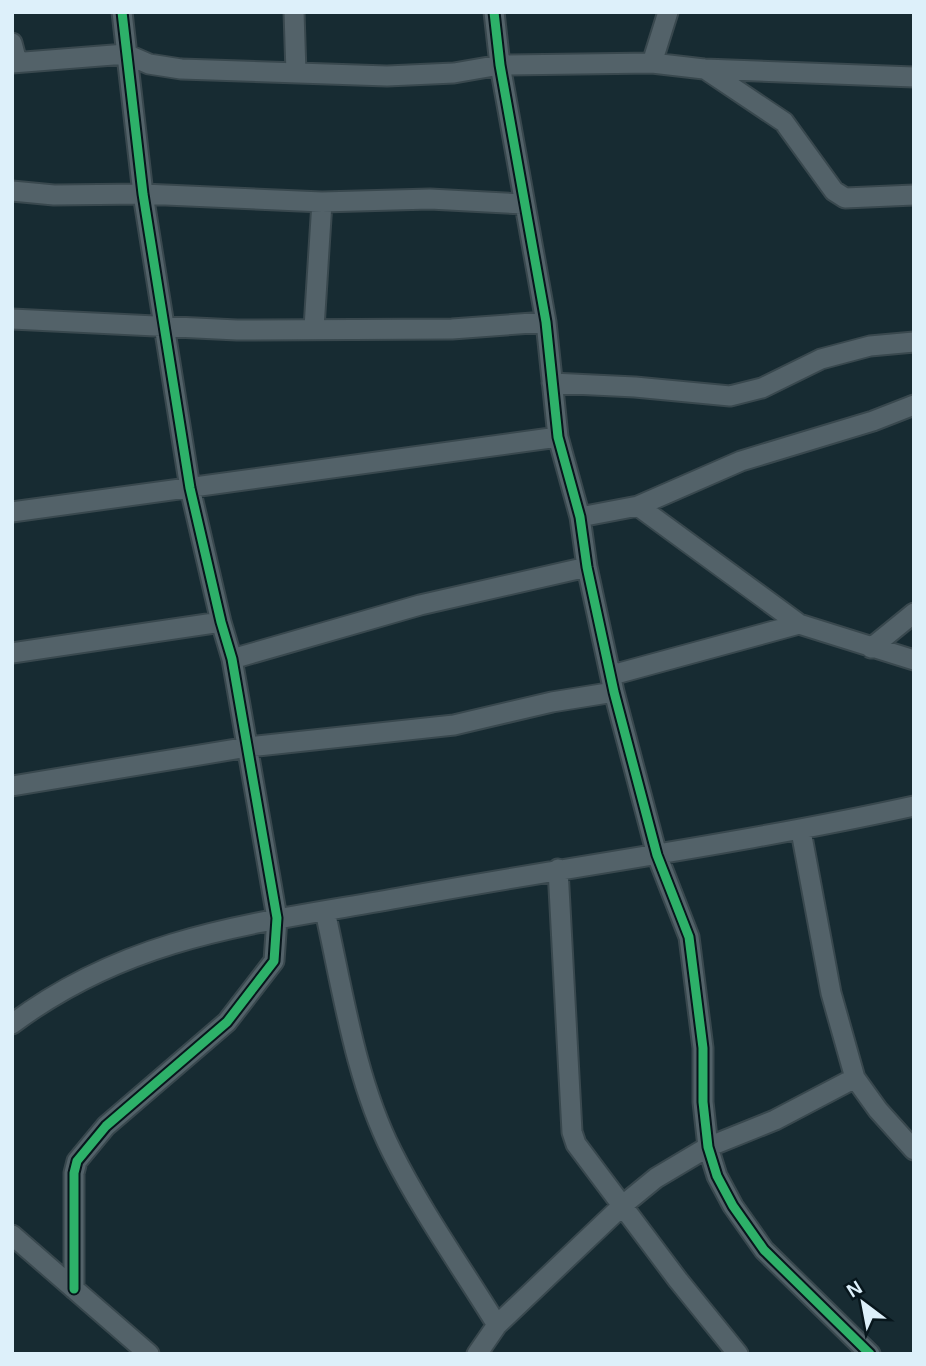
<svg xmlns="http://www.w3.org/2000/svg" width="926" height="1366" font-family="Arial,sans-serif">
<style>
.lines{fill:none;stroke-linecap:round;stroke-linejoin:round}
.minor-casing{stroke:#39484e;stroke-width:23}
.minor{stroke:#536269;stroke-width:19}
.cycleway-casing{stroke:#07161c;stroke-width:13}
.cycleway{stroke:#2db169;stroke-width:9}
</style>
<rect width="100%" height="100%" fill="#172b32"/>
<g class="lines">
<!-- minor casing -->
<g class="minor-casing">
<path id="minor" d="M294,12L296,73
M494,12L500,65L546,322L558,437L580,517L587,567L614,692L657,855L689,937L703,1048V1102L708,1147L717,1176L733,1206L764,1250L870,1354
M12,43L17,62
M12,63L126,54L149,64L181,69L387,76L454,73L500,65L652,63L704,69L914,77
M652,63L668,12
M705,69L784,122L834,191L845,198L914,195
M12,191L54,195L143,194L322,202L430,199L524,204
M12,319L237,330L452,329L546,322
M314,328L322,202
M552,383L635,387L730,396L762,388L821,359L870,346L914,342
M638,506L799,624L914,660
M12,512L558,437
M580,517L638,506L741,461L873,421L914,405
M871,648L914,613
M12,653L221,622
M232,659L420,605L587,567
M612,675L799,624
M12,786L248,747L454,725L552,702L614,692
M801,831L831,993L855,1078L878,1110L914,1150
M558,869L572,1132L576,1144L678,1280L738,1354
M325,911C343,992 355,1078 392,1152C422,1212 462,1268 497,1325
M12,1024C133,933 261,923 404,897C574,866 745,843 914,806
M12,1235L149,1354
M74,1289V1173L77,1161L106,1126L227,1022L274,961L277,918L232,659L221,622L190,488L143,194L122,12
M477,1354L497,1325L623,1205L656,1178L708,1147L775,1120L855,1078"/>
</g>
<!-- minor -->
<use href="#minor" class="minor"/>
<!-- cycleway casing -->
<g class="cycleway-casing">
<path id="cycleway" d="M494,12L500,65L546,322L558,437L580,517L587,567L614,692L657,855L689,937L703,1048V1102L708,1147L717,1176L733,1206L764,1250L870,1354
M74,1289V1173L77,1161L106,1126L227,1022L274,961L277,918L232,659L221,622L190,488L143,194L122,12"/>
</g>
<!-- cycleway -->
<use href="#cycleway" class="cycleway"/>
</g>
<!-- border -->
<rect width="926" height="1366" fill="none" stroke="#ddf0fa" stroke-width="28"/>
<!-- north arrow -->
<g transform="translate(863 1303) rotate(328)" stroke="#07161c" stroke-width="5" paint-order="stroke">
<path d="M0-5L12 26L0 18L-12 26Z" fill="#ddf0fa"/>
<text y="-10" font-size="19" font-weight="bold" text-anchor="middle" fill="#ddf0fa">N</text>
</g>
</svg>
